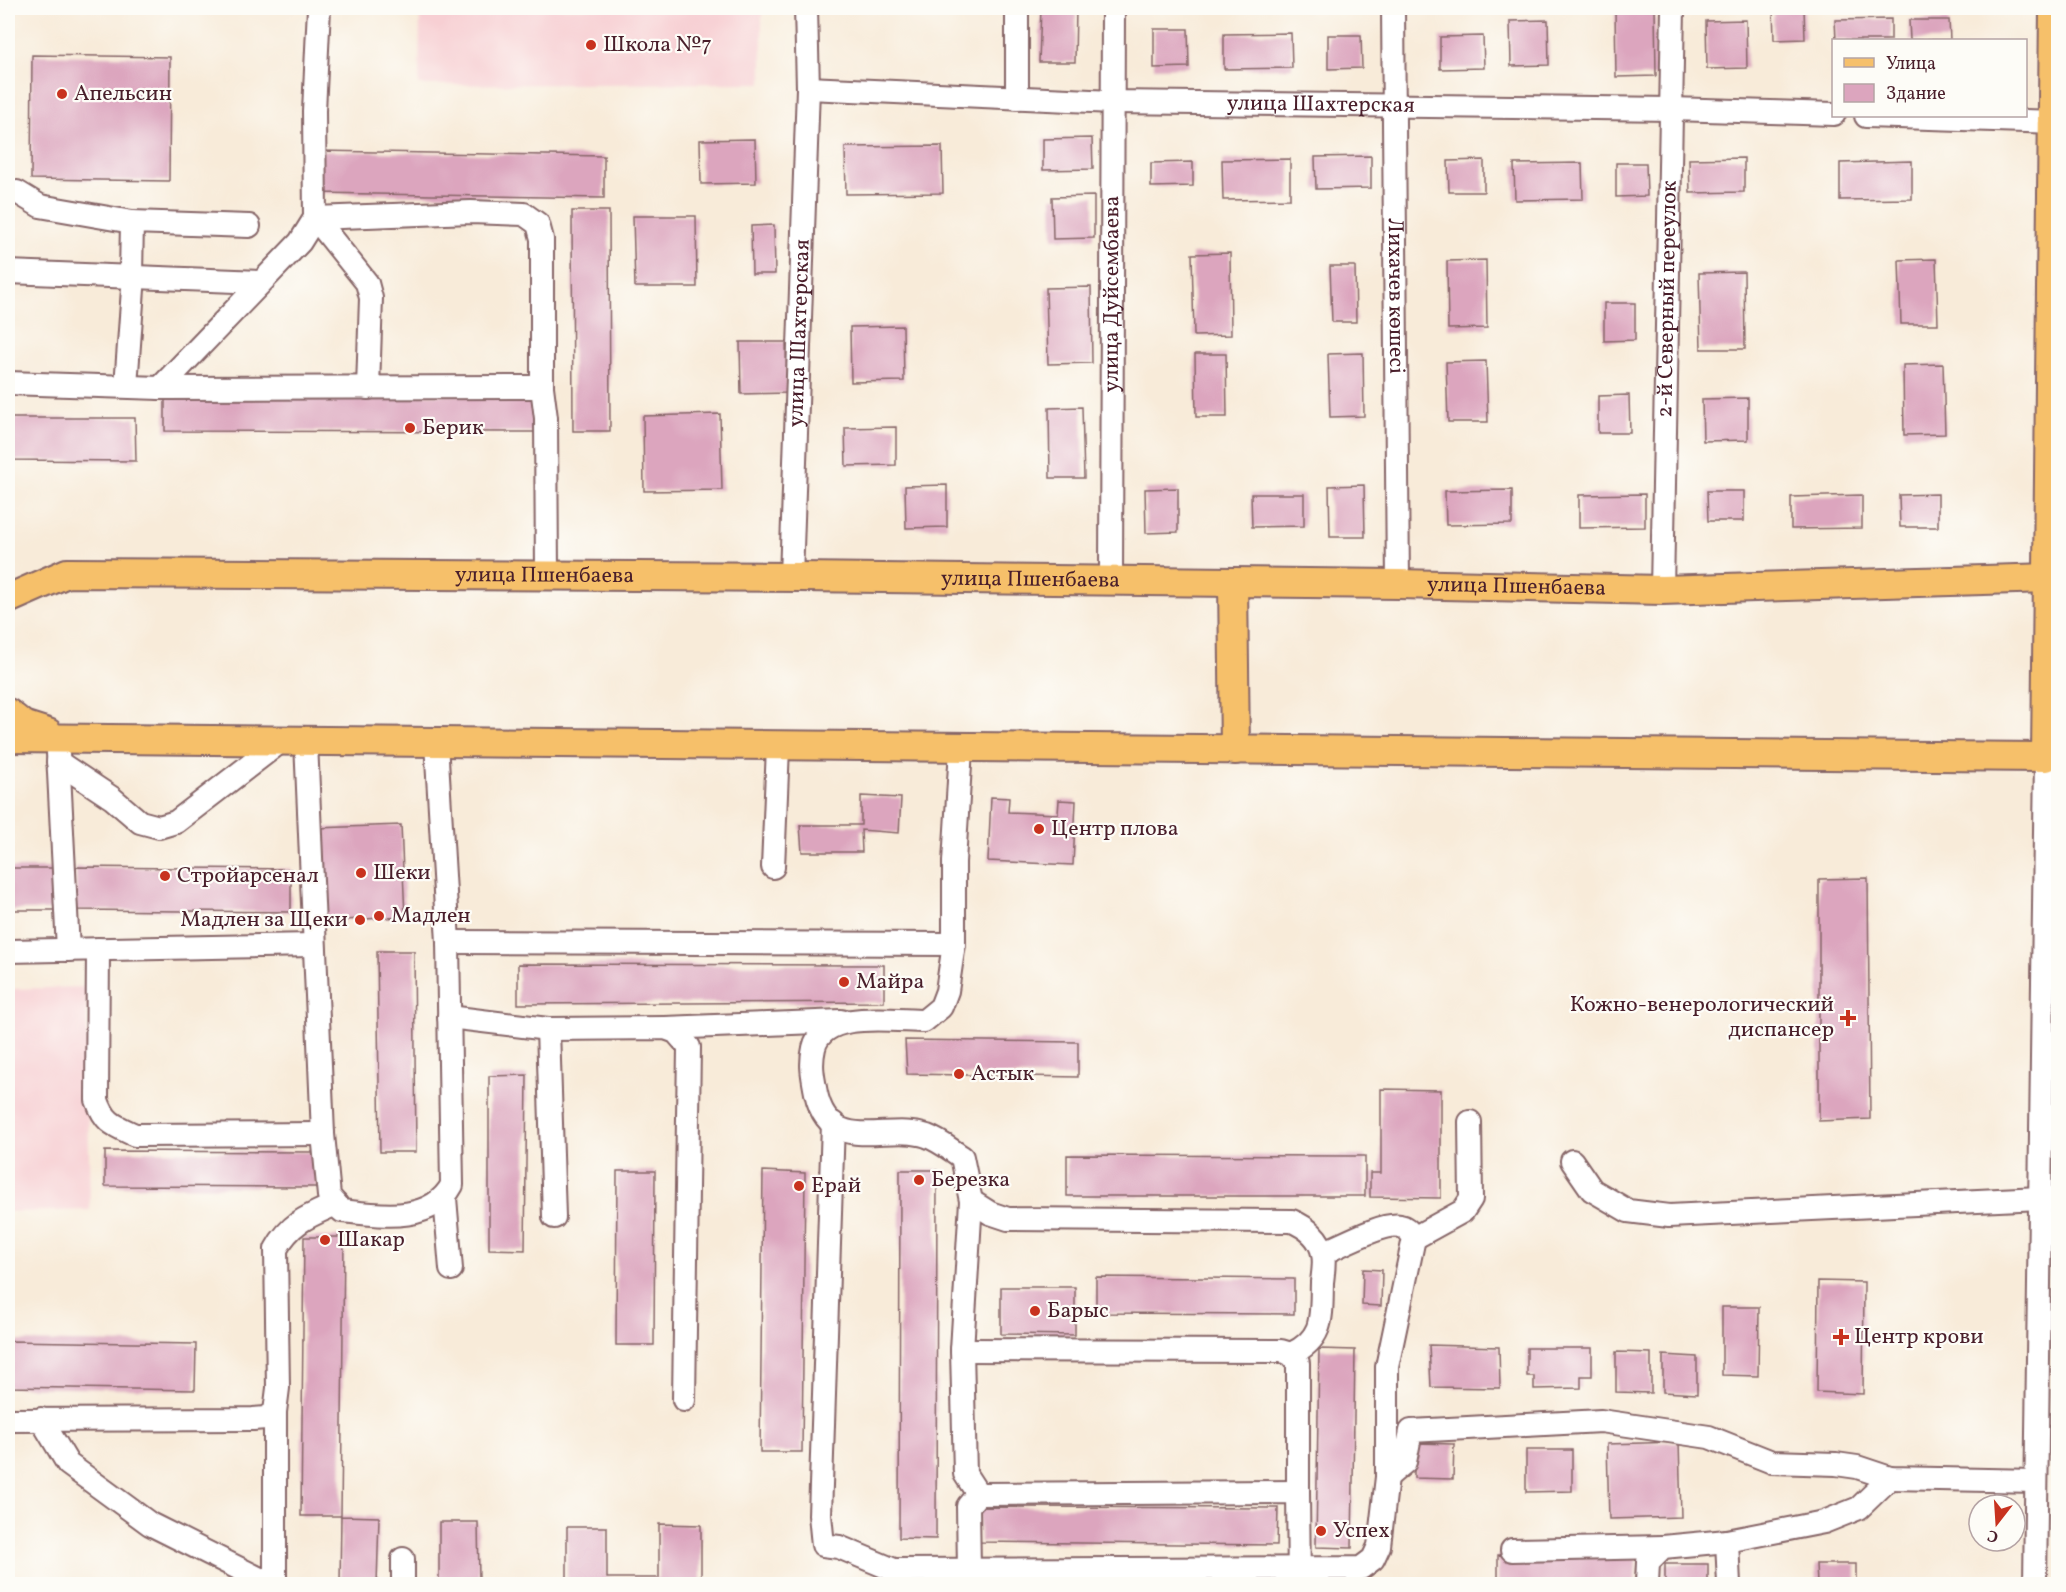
<svg xmlns="http://www.w3.org/2000/svg" width="2066" height="1592" font-family="Vollkorn,serif">
<style>
.built{fill:#f7cfd3}
.building{fill:#dca5be}
.lines{fill:none;stroke-linecap:round;stroke-linejoin:round}
.minor-casing{stroke:#876668;stroke-width:26}
.major-casing{stroke:#876668;stroke-width:32}
.minor{stroke:#fff;stroke-width:22}
.major{stroke:#f6c06b;stroke-width:28}
.poi-dot{fill:#c8321e;stroke:#fdfcf7;stroke-width:2}
.labels{text-anchor:middle;dominant-baseline:central;stroke-width:4.5;stroke-linejoin:round;paint-order:stroke}
.poi-label{font-size:22px;fill:#4a1f2b;stroke:#fdfcf7;text-anchor:start}
.street-label{font-size:22px;fill:#4a1f2b;stroke:#fdfcf7}
</style>
<rect width="100%" height="100%" fill="#fdfcf7"/>
<filter id="ink" filterUnits="userSpaceOnUse"><feTurbulence type="fractalNoise" baseFrequency=".0167" numOctaves="2"/><feDisplacementMap in="SourceGraphic" scale="12" xChannelSelector="R" yChannelSelector="G"/><feConvolveMatrix kernelMatrix="1 2 1 2 8 2 1 2 1" color-interpolation-filters="sRGB"/></filter>
<filter id="wash" filterUnits="userSpaceOnUse"><feTurbulence type="fractalNoise" baseFrequency=".008" numOctaves="4" result="noise"/><feDisplacementMap in="SourceGraphic" scale="24" xChannelSelector="R" yChannelSelector="G"/><feGaussianBlur stdDeviation="1.35" result="paint"/><feColorMatrix in="noise" values="0 0 0 0 0 0 0 0 0 0 0 0 0 0 0 0 0 1.4 0 .05"/><feComposite in="paint" operator="in"/></filter>
<g filter="url(#wash)">
<rect width="100%" height="100%" fill="#f8ebd9"/>
<!-- built -->
<path class="built" d="M420,8H762V83L419,85Z
M86,987L90,1210L8,1212V989Z"/>
<g id="blocks">
<!-- building -->
<path class="building" d="M1041,8H1076L1075,62H1039Z
M1615,8H1655L1656,76L1616,77Z
M1773,8H1804L1805,39L1774,40Z
M1891,19V40H1836L1835,20Z
M1548,20L1549,65L1511,66L1510,21Z
M1746,20L1747,68L1707,69L1706,21Z
M1909,20H1949L1950,40H1910Z
M1154,29H1188L1189,67L1154,68Z
M1291,33L1292,68L1224,69V34Z
M1328,35H1361L1362,68L1328,69Z
M1483,36L1484,68L1440,69V37Z
M32,55L170,57L169,181L31,179Z
M1092,138L1093,169L1043,170V139Z
M755,139L756,183L701,184L700,140Z
M942,146L943,193L846,194L845,147Z
M319,151L604,156V198L318,193Z
M1371,156V188L1316,189L1315,157Z
M1744,158V192L1690,193L1689,159Z
M1290,159V199L1223,200L1222,160Z
M1484,160V192H1449L1448,161Z
M1912,161V199L1840,200V163Z
M1193,162V186L1151,187V163Z
M1582,163L1583,199L1515,200L1514,164Z
M1616,163H1646L1647,196L1616,197Z
M1094,196V238L1053,239L1052,197Z
M572,211H609L610,431H573Z
M633,216H696L697,287H635Z
M774,225L775,274H752L751,226Z
M1230,253L1231,335L1194,336L1192,254Z
M1936,259L1938,324H1901L1899,260Z
M1486,260L1487,328L1448,329L1447,261Z
M1330,266H1355L1356,322H1332Z
M1744,272L1745,349H1701L1699,273Z
M1091,287L1092,363L1048,364L1046,288Z
M1604,303H1635V340L1604,341Z
M903,326L904,381L851,382L850,327Z
M740,342H786L787,393L741,394Z
M1363,353L1364,416L1330,417L1328,354Z
M1195,354H1226L1227,417H1196Z
M1486,361L1488,422H1448L1446,362Z
M1943,364L1945,434L1904,435L1903,365Z
M165,394L536,395V432L165,431Z
M1629,395L1630,433H1598V396Z
M1748,398V440L1703,441L1702,399Z
M1082,407L1084,478H1050L1049,408Z
M720,414L722,490L644,491L643,416Z
M8,418H135L136,461L8,460Z
M896,427V465L846,466L845,428Z
M947,485V527L906,528L905,486Z
M1364,485L1365,537H1330L1329,486Z
M1178,488V532L1146,533L1145,489Z
M1512,490V524L1446,525L1445,491Z
M1707,491H1744V521H1708Z
M1251,494H1304V526L1252,527Z
M1645,494V527L1579,528V495Z
M1938,494V527H1900L1899,495Z
M1862,495V528L1791,529V497Z
M861,796L901,798L899,833L861,830L862,852H802L800,825H861Z
M991,797L1009,798L1008,812L1058,814L1059,800L1076,801L1073,865L988,861Z
M401,825L405,917L321,921L316,828Z
M76,867L291,869V912L76,910Z
M8,868H55L57,910H8Z
M1868,878L1870,1119L1819,1121V879Z
M377,951H414L416,1152H380Z
M518,964L884,965V1002L518,1004Z
M905,1040L1078,1042V1077L907,1074Z
M527,1075L525,1250L489,1249V1076Z
M1381,1089L1441,1090V1198L1370,1197V1173H1381Z
M105,1151L318,1152L317,1187L105,1186Z
M1067,1155L1365,1156V1196H1067Z
M900,1170H937L936,1539L899,1538Z
M617,1171H655L654,1345H616Z
M763,1171L805,1173L802,1452H760Z
M304,1237H344L341,1516H301Z
M1363,1269L1382,1270L1381,1306L1362,1305Z
M1096,1277L1294,1279V1314L1096,1313Z
M1818,1281L1864,1282L1863,1394L1817,1392Z
M1001,1287H1075V1335L1001,1334Z
M1722,1307H1759L1758,1376L1722,1375Z
M8,1341L196,1344L195,1390L8,1387Z
M1429,1345L1499,1347L1500,1388L1431,1387Z
M1527,1348H1592V1376H1581V1388L1534,1389V1376H1527Z
M1319,1349L1355,1350L1352,1548L1316,1547Z
M1616,1352L1651,1353V1393L1616,1392Z
M1663,1355L1697,1357V1394L1663,1392Z
M1679,1442L1681,1517L1609,1519L1607,1444Z
M1414,1443L1454,1444L1453,1479L1414,1478Z
M1526,1450H1572V1491L1526,1492Z
M979,1507L1278,1508L1277,1545L980,1542Z
M341,1516L379,1517L377,1584H340Z
M439,1522H478L479,1580H567V1527H607V1578H659V1524L701,1525V1584H439Z
M1498,1555L1636,1558L1635,1584H1498Z
M1665,1564H1708V1584H1665Z
M1816,1564H1856V1584H1817Z"/>
</g>
</g>
<g filter="url(#ink)">
<use href="#blocks" fill-opacity="0" stroke="#876668" stroke-width="1.5"/>
<g class="lines">
<!-- minor casing -->
<g class="minor-casing">
<g id="minor">
<path d="M319,8L314,111L315,218L367,283L371,298L368,388"/>
<path id="s1" d="M1393,8L1398,584"/>
<path id="s2" d="M808,88L1113,102L1672,109L1834,114"/>
<path d="M1017,98V8"/>
<path d="M1866,116L2058,122"/>
<path d="M17,192L40,206L132,222"/>
<path d="M8,272L261,282"/>
<path d="M131,275L132,222L249,226"/>
<path d="M8,383L160,388L542,387L546,418L547,575"/>
<path d="M126,386L134,275"/>
<path d="M160,388L300,242L315,218L471,212L524,214L538,224L542,239V387"/>
<path id="s3" d="M791,577L808,88L806,8"/>
<path id="s4" d="M1111,580L1113,8"/>
<path id="s5" d="M1662,590L1673,8"/>
<path d="M306,742L323,1134L329,1196L342,1211C379,1215 431,1224 452,1185L448,942L436,743"/>
<path d="M961,749L954,862V944L947,991L941,1007L924,1021C893,1021 823,1009 814,1048C810,1065 813,1077 816,1093C830,1157 886,1122 927,1136C940,1141 951,1150 962,1157L971,1201L962,1350L965,1474L978,1494L1298,1492L1299,1584"/>
<path d="M58,753L68,950"/>
<path d="M58,762L112,798L140,822L159,827L176,822L280,742"/>
<path d="M773,867L778,747"/>
<path d="M448,942L954,944"/>
<path d="M98,949L97,1100C105,1123 113,1125 135,1135L323,1134"/>
<path d="M8,951L313,945"/>
<path d="M449,1017L548,1029L665,1028L676,1032L689,1047L684,1400"/>
<path d="M665,1028L841,1021"/>
<path d="M548,1029L554,1217"/>
<path d="M833,1123L820,1515L823,1545L839,1547L894,1570L901,1582"/>
<path d="M1572,1161L1592,1190L1628,1211L1669,1216L2040,1198"/>
<path d="M445,1198L451,1269"/>
<path d="M971,1201L990,1213L1008,1219L1292,1221C1306,1227 1320,1238 1323,1254C1325,1262 1323,1274 1322,1282C1321,1316 1325,1338 1291,1354"/>
<path d="M1414,1238L1463,1211L1471,1199L1470,1122"/>
<path d="M962,1350L1281,1351L1291,1354L1298,1363V1492"/>
<path d="M41,1419L68,1464L150,1524L270,1584"/>
<path d="M8,1420L253,1419L266,1418L275,1412L278,1388L276,1249C291,1222 309,1216 336,1204"/>
<path d="M1387,1477L1405,1462L1411,1431L1601,1421L1709,1437L1772,1462L1836,1464L1857,1467L1890,1478L2036,1481"/>
<path d="M1727,1541L1729,1584"/>
<path d="M1512,1550L1663,1547"/>
<path d="M894,1570L1361,1568L1373,1559L1379,1546L1387,1477V1367L1414,1238C1411,1233 1407,1227 1400,1226C1383,1222 1340,1246 1323,1253"/>
<path d="M969,1570L968,1506L978,1494"/>
<path d="M275,1584V1412"/>
<path d="M403,1584V1559"/>
<path d="M1647,1584L1648,1562L1663,1547L1727,1541L1824,1522L1859,1508L1890,1478"/>
<path d="M2035,1584L2046,757L2058,758"/>
</g>
</g>
<!-- major casing -->
<g class="major-casing">
<g id="major">
<path d="M1233,582L1235,750"/>
<path id="s6" d="M8,599L67,573L800,577L1398,584L1662,590L2048,578"/>
<path d="M8,713L23,725L48,733"/>
<path d="M8,738L2046,757L2054,8"/>
</g>
</g>
<!-- minor -->
<use href="#minor" class="minor"/>
<!-- major -->
<use href="#major" class="major"/>
</g>
</g>
<!-- markers -->
<g class="poi-dot">
<circle cx="591" cy="45" r="6"/>
<circle cx="62" cy="94" r="6"/>
<circle cx="410" cy="428" r="6"/>
<circle cx="1039" cy="829" r="6"/>
<circle cx="361" cy="873" r="6"/>
<circle cx="165" cy="876" r="6"/>
<circle cx="379" cy="916" r="6"/>
<circle cx="360" cy="920" r="6"/>
<circle cx="844" cy="982" r="6"/>
<path d="M1845 1009h6v6h6v6h-6v6h-6v-6h-6v-6h6z"/>
<circle cx="959" cy="1074" r="6"/>
<circle cx="919" cy="1180" r="6"/>
<circle cx="799" cy="1186" r="6"/>
<circle cx="325" cy="1240" r="6"/>
<circle cx="1035" cy="1311" r="6"/>
<path d="M1838 1328h6v6h6v6h-6v6h-6v-6h-6v-6h6z"/>
<circle cx="1321" cy="1531" r="6"/>
</g>
<g class="labels">
<!-- poi labels -->
<g class="poi-label">
<text x="603" y="45">Школа №7</text>
<text x="74" y="94">Апельсин</text>
<text x="422" y="428">Берик</text>
<text x="1051" y="829">Центр плова</text>
<text x="373" y="873">Шеки</text>
<text x="177" y="876">Стройарсенал</text>
<text x="391" y="916">Мадлен</text>
<text x="348" y="920" text-anchor="end">Мадлен за Щеки</text>
<text x="856" y="982">Майра</text>
<text x="1834" y="1005" text-anchor="end">Кожно-венерологический<tspan x="1834" dy="25">диспансер</tspan></text>
<text x="971" y="1074">Астык</text>
<text x="931" y="1180">Березка</text>
<text x="811" y="1186">Ерай</text>
<text x="337" y="1240">Шакар</text>
<text x="1047" y="1311">Барыс</text>
<text x="1854" y="1337">Центр крови</text>
<text x="1333" y="1531">Успех</text>
</g>
<!-- street labels -->
<g class="street-label">
<text stroke="none"><textPath href="#s2" startOffset="513">улица Шахтерская</textPath></text>
<text stroke="none"><textPath href="#s4" startOffset="286">улица Дуйсембаева</textPath></text>
<text stroke="none"><textPath href="#s1" startOffset="288">Лихачев көшесі</textPath></text>
<text stroke="none"><textPath href="#s5" startOffset="291">2-й Северный переулок</textPath></text>
<text stroke="none"><textPath href="#s3" startOffset="244">улица Шахтерская</textPath></text>
<text stroke="none"><textPath href="#s6" startOffset="542">улица Пшенбаева</textPath></text>
<text stroke="none"><textPath href="#s6" startOffset="1028">улица Пшенбаева</textPath></text>
<text stroke="none"><textPath href="#s6" startOffset="1514">улица Пшенбаева</textPath></text>
</g>
</g>
<!-- margin -->
<rect width="2066" height="1592" fill="none" stroke="#fdfcf7" stroke-width="30"/>
<!-- legend -->
<rect x="1832" y="39" width="195" height="78" fill="#fdfcf7" stroke="#b5a4a5" stroke-width="1.5"/>
<rect x="1844" y="58" width="30" height="9" fill="#f6c06b" stroke="#b5a4a5" stroke-width="1.5"/>
<text x="1886" y="69" font-size="18" fill="#4a1f2b">Улица</text>
<rect x="1844" y="84" width="30" height="18" fill="#dca5be" stroke="#b5a4a5" stroke-width="1.5"/>
<text x="1886" y="99" font-size="18" fill="#4a1f2b">Здание</text>
<!-- north arrow -->
<g transform="translate(1997 1523) rotate(197)"><circle r="28" fill="#fdfcf7" stroke="#b5a4a5" stroke-width="1.5"/>
<path d="M0-4.5L10 22L0 15L-10 22Z" fill="#c8321e"/>
<text y="-9" font-size="16" font-weight="bold" text-anchor="middle" fill="#4a1f2b">С</text>
</g>
</svg>
